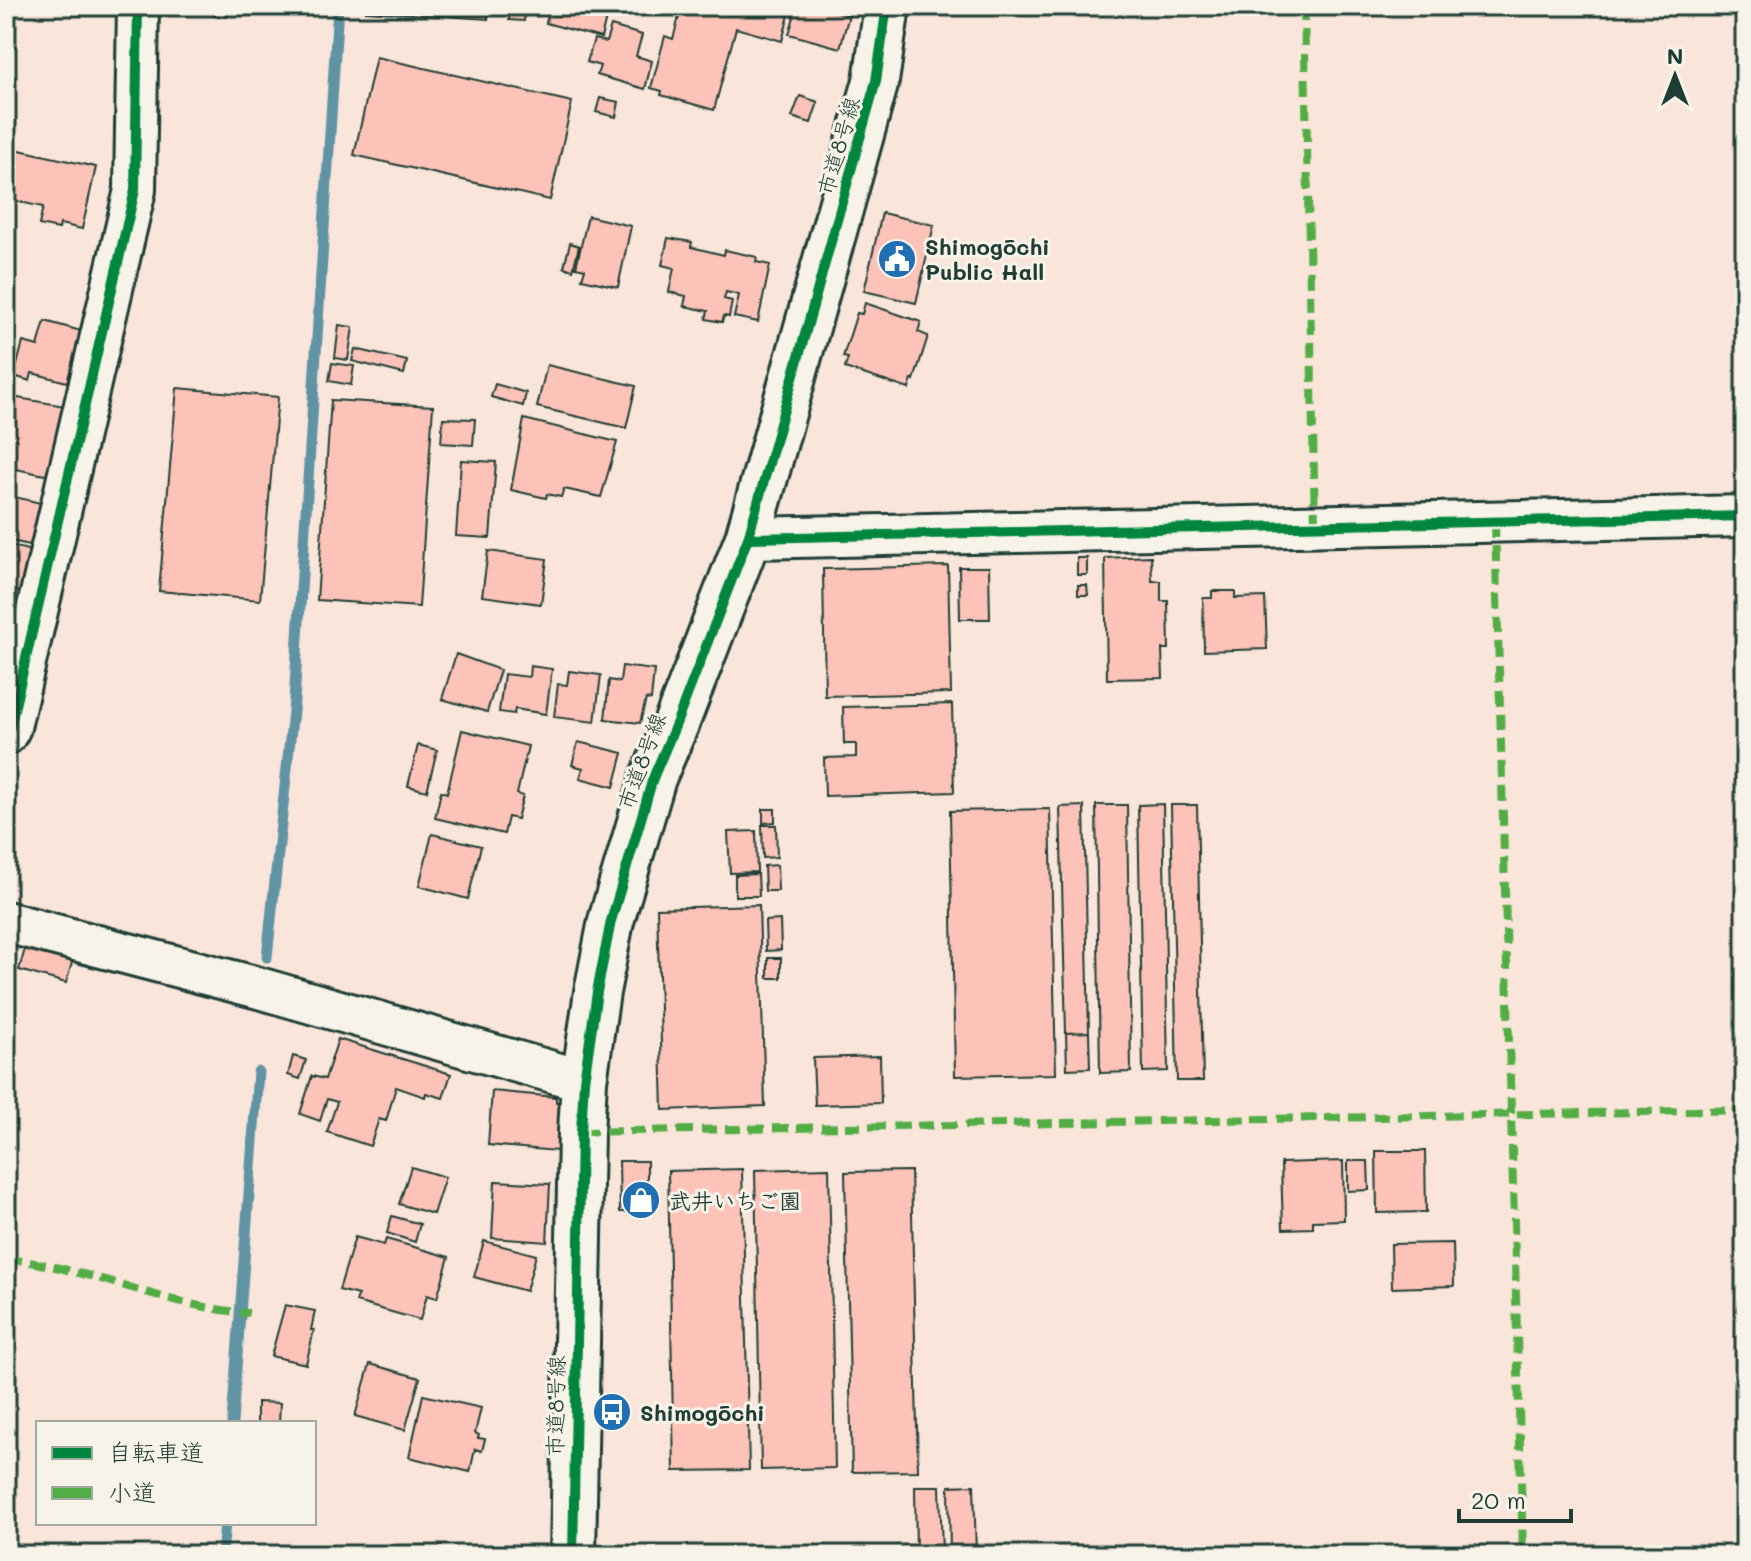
<svg xmlns="http://www.w3.org/2000/svg" width="1751" height="1561" font-family="Mali,'Klee One',sans-serif">
<style>
.lines{fill:none;stroke-linecap:round;stroke-linejoin:round}
.stream{stroke:#6093a3;stroke-width:11}
.building{fill:#fec3b8;stroke:#1f3d34;stroke-width:2}
.street-casing{stroke:#1f3d34;stroke-width:46}
.secondary-casing{stroke:#1f3d34;stroke-width:50}
.street{stroke:#f7f3e8;stroke-width:40}
.secondary{stroke:#f7f3e8;stroke-width:44}
.quiet{stroke:#52ad45;stroke-width:8;stroke-dasharray:16 8;stroke-linecap:butt}
.cycleway-casing{stroke:#f7f3e8;stroke-width:15}
.cycleway{stroke:#00873e;stroke-width:10}
.labels{text-anchor:middle;dominant-baseline:central;stroke-width:6;stroke-linejoin:round;paint-order:stroke}
.street-label{font-size:22px;fill:#1f3d34;stroke:#f7f3e8}
.poi-label{font-size:22px;font-weight:bold;fill:#1f3d34;stroke:#f7f3e8;text-anchor:start}
</style>
<rect width="100%" height="100%" fill="#f9e5da"/>
<filter id="ink" filterUnits="userSpaceOnUse"><feTurbulence type="fractalNoise" baseFrequency=".0125" numOctaves="2"/><feDisplacementMap in="SourceGraphic" scale="16" xChannelSelector="R" yChannelSelector="G"/><feConvolveMatrix kernelMatrix="1 2 1 2 8 2 1 2 1" color-interpolation-filters="sRGB"/></filter>
<g filter="url(#ink)">
<g class="lines">
<!-- stream -->
<path class="stream" d="M267,957L294,701L338,6
M232,1423L258,1072
M222,1555L225,1523"/>
</g>
<!-- building -->
<path class="building" d="M214,6H228L227,17L214,16Z
M367,6H488V19L366,11Z
M510,6H526L524,21L509,20Z
M550,6H609L601,38L546,23Z
M682,6H700L735,15L738,6H765L764,9L789,15L782,41L736,28L714,110L661,95L662,91L651,88L665,36L673,39Z
M797,6H815L849,15L840,48L789,34Z
M611,26L642,35L636,56L652,61L645,89L597,75L600,66L587,62L594,39L606,42Z
M376,57L572,102L550,200L354,155Z
M800,96L818,102L811,123L792,117Z
M600,98L619,102L616,117L596,112Z
M6,147L96,167L82,229L60,224L59,229L39,225L43,207L6,199Z
M882,213L934,225L916,303L864,291Z
M588,216L631,226L618,287L582,279L585,269L576,267Z
M668,238L692,242L691,247L724,255L725,250L757,257L756,262L770,265L758,322L734,317L739,295L726,292L724,299L732,301L729,317L724,316L722,322L706,319L708,311L684,306L686,296L669,292L674,268L662,265Z
M570,243L579,246L573,270L564,267Z
M865,303L921,322L918,332L928,336L914,380L912,379L909,389L845,368L848,358L843,357L857,313L862,314Z
M45,321L81,331L67,382L32,373L30,381L14,376L23,342L38,346Z
M339,325L353,327L348,360L335,358Z
M355,349L407,361L404,374L352,361Z
M332,363L354,366L351,385L329,381Z
M547,365L636,386L626,428L537,407Z
M495,384L526,393L523,406L491,397Z
M177,388L278,397L260,600L159,591Z
M6,396L65,406L50,476L6,467L11,437L6,436Z
M331,400L433,406L419,607L317,600Z
M443,418L475,419L473,445L441,443Z
M524,419L617,442L601,497L564,489L561,497L547,494L546,498L511,490Z
M461,460L496,462L490,538L456,536Z
M6,495L45,504L35,546L6,540Z
M6,544L31,551L27,593L6,589Z
M488,551L547,559L541,604L482,596Z
M1151,556L1152,581H1161V601H1168L1169,649H1162L1163,678L1107,679L1105,558Z
M1077,558H1087V575H1077Z
M948,566L951,693L825,696L823,569Z
M959,567H989L990,619H960Z
M1078,585H1087L1088,595H1078Z
M1212,591H1235V598L1265,597L1267,649L1204,651L1203,598H1212Z
M6,602L20,606L14,628L6,626Z
M456,654L500,670L487,712L442,699Z
M530,666L552,669L546,714L515,709L514,714L499,712L504,674L529,677Z
M622,666L654,670L651,700L646,699L640,723L605,719L609,680L620,682Z
M569,671L601,675L595,722L554,717L558,684L567,685Z
M952,704L954,792L825,796L824,758L856,757V744H844L843,707Z
M462,730L528,746L517,794L523,796L517,819L508,817L504,834L435,818L441,791L447,793Z
M578,742L623,753L614,787L580,778L583,768L572,765Z
M418,745L437,750L427,791L408,786Z
M1163,804L1168,1071L1143,1072L1138,805Z
M1096,805H1127L1131,1072L1100,1073Z
M1171,805H1197L1203,1081H1177Z
M1084,806L1089,1032L1066,1033L1060,807Z
M763,809H775V822L763,823Z
M1050,809L1056,1074L955,1076L950,811Z
M762,825H776L777,857L763,858Z
M756,831L757,872L730,873L728,832Z
M432,834L481,846L468,899L419,886Z
M777,865L778,891H765L764,866Z
M758,874L759,896H735V875Z
M759,905L765,1106L663,1110L657,908Z
M780,920L781,950L766,951L765,921Z
M27,942L74,956L66,983L19,970Z
M768,958H781V978H768Z
M1089,1032L1090,1068L1067,1069L1066,1033Z
M338,1039L451,1074L443,1098L426,1093L425,1097L396,1087L386,1121L379,1119L370,1146L327,1132L337,1102L327,1099L320,1121L300,1114L312,1076L325,1079Z
M293,1056L306,1060L300,1079L288,1075Z
M880,1056L881,1103L815,1105L813,1058Z
M492,1091L556,1097V1102H561L557,1151L488,1145Z
M1376,1151H1425L1426,1212L1377,1213Z
M619,1161H647V1212H620Z
M1343,1161L1344,1220L1313,1221V1228L1283,1229L1281,1163Z
M1348,1161H1368L1369,1190L1348,1191Z
M411,1167L445,1177L433,1214L399,1204Z
M829,1168L835,1468L761,1470L755,1170Z
M742,1169L749,1470L674,1471L668,1171Z
M911,1171L918,1471L852,1472L845,1172Z
M495,1181L550,1184L547,1242L492,1238Z
M392,1216L420,1224L415,1242L387,1233Z
M355,1237L384,1245L386,1239L449,1257L437,1298L427,1295L420,1320L356,1302L358,1295L339,1290Z
M484,1241L536,1255L526,1291L474,1277Z
M1453,1243L1454,1286L1392,1288L1391,1244Z
M285,1305L315,1311L311,1330H314L306,1364L271,1356Z
M370,1364L420,1378L405,1430L355,1416Z
M423,1395L481,1408L475,1433L479,1435L478,1438L485,1439L482,1451L475,1449L470,1472L409,1457Z
M257,1402L280,1403L279,1423H257Z
M974,1485L976,1555H950L949,1486Z
M915,1486H940L942,1555H916Z
M258,1547L284,1554L283,1555H256Z"/>
<g class="lines">
<!-- street casing -->
<g class="street-casing">
<path id="street" d="M748,538L1745,516
M6,734L10,727L135,190L138,6
M6,922L259,988L584,1081"/>
</g>
<!-- secondary casing -->
<g class="secondary-casing">
<path id="secondary" d="M573,1555L581,1132L584,1081L597,992L611,921L653,778L676,724L748,538L876,81L887,6"/>
</g>
<!-- street -->
<use href="#street" class="street"/>
<!-- secondary -->
<use href="#secondary" class="secondary"/>
<!-- quiet -->
<path class="quiet" d="M1304,6L1315,526
M1495,522L1523,1555
M581,1132L1745,1110
M6,1259C90,1267 165,1307 249,1313"/>
<!-- cycleway casing -->
<g class="cycleway-casing">
<path id="cycleway" d="M748,538L1745,516
M6,734L10,727L135,190L138,6
M573,1555L581,1132L584,1081L597,992L611,921L653,778L676,724L748,538L876,81L887,6"/>
</g>
<!-- cycleway -->
<use href="#cycleway" class="cycleway"/>
</g>
</g>
<!-- icons -->
<defs>
<g id="civic-disc" transform="scale(2)"><circle r="9.5" fill="#1f6fb2" stroke="#f7f3e8"/><path d="M-.6-6.5H3V-4.5H.6V-3L4-1V1h2V6H-6V1h2V-1L-.6-3ZM-1.2 2.5V6h2.4V2.5Z" fill="#fff"/></g>
<g id="shop-disc" transform="scale(2)"><circle r="9.5" fill="#1f6fb2" stroke="#f7f3e8"/><path d="M-5-2.5h2.3a2.7 3.5 0 0 1 5.4 0H5L5.5 6h-11ZM-1.5-2.5h3a1.5 2.3 0 0 0-3 0Z" fill="#fff"/></g>
<g id="bus-disc" transform="scale(2)"><circle r="9.5" fill="#1f6fb2" stroke="#f7f3e8"/><path d="M-5-6H5V4H4V6H2V4H-2V6H-4V4H-5ZM-3.5-4V0h7V-4ZM-3.5 1.2v1.5H-2V1.2ZM2 1.2v1.5H3.5V1.2Z" fill="#fff"/></g>
</defs>
<g fill-rule="evenodd">
<use href="#civic-disc" x="897" y="259"/>
<use href="#shop-disc" x="641" y="1200"/>
<use href="#bus-disc" x="612" y="1412"/>
</g>
<g class="labels">
<!-- street labels -->
<g class="street-label">
<text transform="translate(838 146) rotate(-74)">市道8号線</text>
<text transform="translate(641 761) rotate(-70)">市道8号線</text>
<text transform="translate(555 1406) rotate(-89)">市道8号線</text>
</g>
<!-- poi labels -->
<g class="poi-label">
<text x="925" y="246">Shimogōchi<tspan x="925" dy="25">Public Hall</tspan></text>
<text x="669" y="1200">武井いちご園</text>
<text x="640" y="1412">Shimogōchi</text>
</g>
</g>
<!-- margin -->
<rect width="1751" height="1561" fill="none" stroke="#f7f3e8" stroke-width="32"/>
<rect x="16" y="16" width="1719" height="1529" fill="none" stroke="#1f3d34" stroke-width="3" filter="url(#ink)"/>
<!-- legend -->
<rect x="36" y="1421" width="280" height="104" fill="#f7f3e8" stroke="#a1aaa0" stroke-width="2"/>
<rect x="52" y="1447" width="40" height="12" fill="#00873e" stroke="#a1aaa0" stroke-width="2"/>
<text x="108" y="1461" font-size="24" fill="#1f3d34">自転車道</text>
<rect x="52" y="1487" width="40" height="12" fill="#52ad45" stroke="#a1aaa0" stroke-width="2"/>
<text x="108" y="1501" font-size="24" fill="#1f3d34">小道</text>
<!-- north arrow -->
<g transform="translate(1675 76)" stroke="#f7f3e8" stroke-width="6" paint-order="stroke">
<path d="M0-6L14 30L0 20L-14 30Z" fill="#1f3d34"/>
<text y="-12" font-size="22" font-weight="bold" text-anchor="middle" fill="#1f3d34">N</text>
</g>
<!-- scale -->
<path d="M1459 1509v12h112v-12" fill="none" stroke="#1f3d34" stroke-width="4"/>
<text x="1471" y="1509" font-size="24" fill="#1f3d34" stroke="#f7f3e8" stroke-width="6" paint-order="stroke">20 m</text>
</svg>
